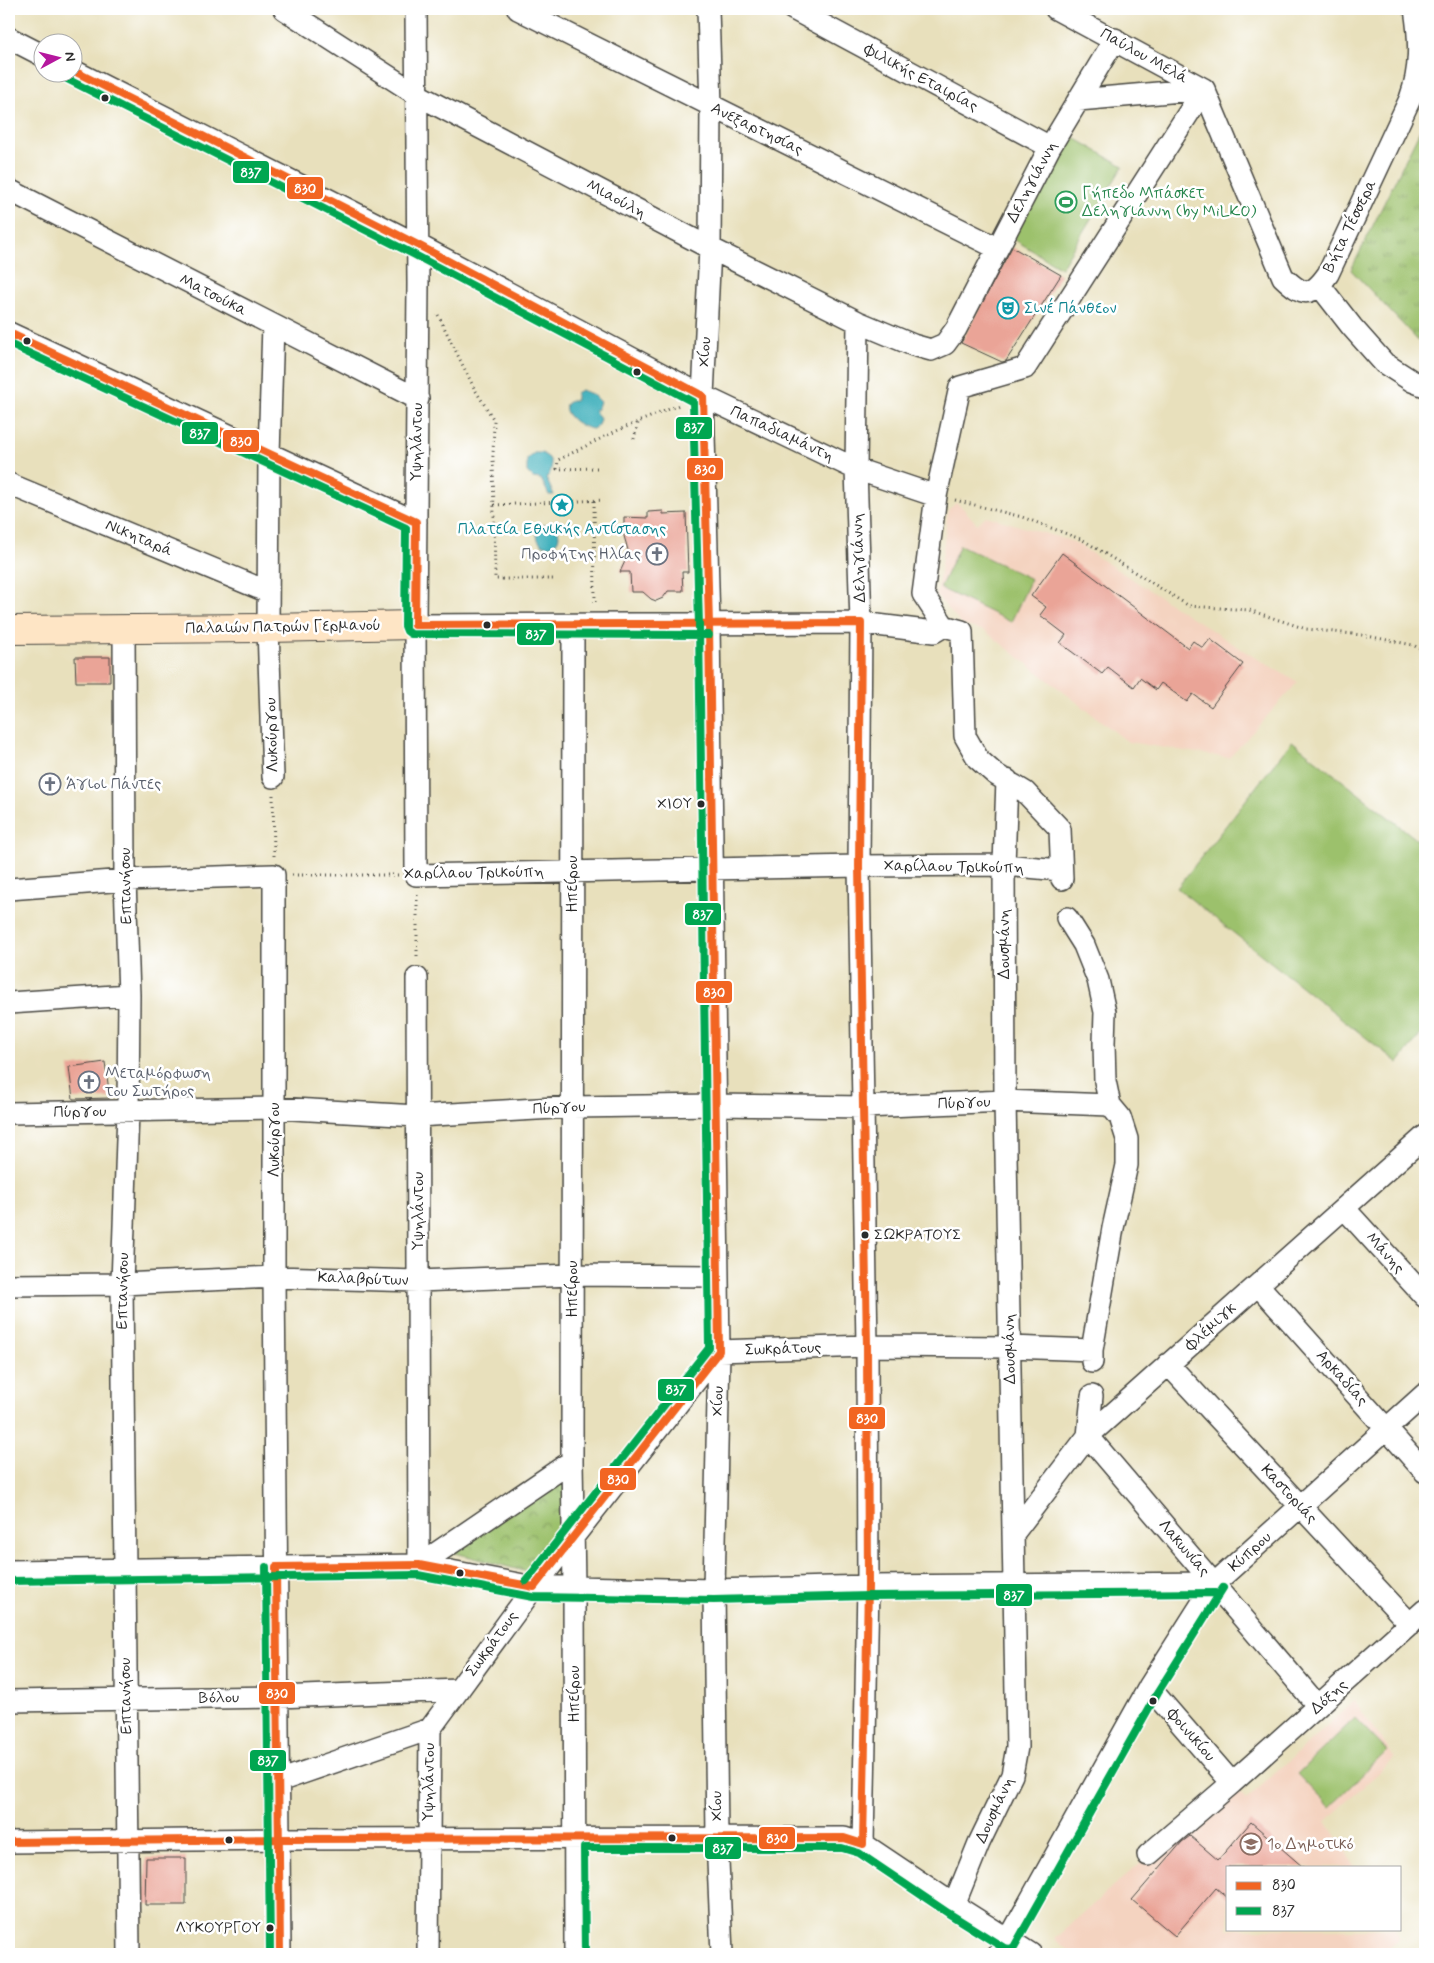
<svg xmlns="http://www.w3.org/2000/svg" width="1434" height="1963" font-family="Mynerve,sans-serif">
<style>
.built{fill:#f4d3c0}
.grass{fill:url(#grass-tufts);stroke:#64764c}
.park{fill:url(#park-crowns);stroke:#64764c}
.pitch{fill:#9cc16c;stroke:#64764c}
.water{fill:#40b0bc;stroke:#366e74}
.building{fill:#eaa497}
.lines{fill:none;stroke-linecap:round;stroke-linejoin:round}
.street-casing{stroke:#474641;stroke-width:24}
.secondary-casing{stroke:#474641;stroke-width:30}
.path{stroke:#474641;stroke-width:3;stroke-dasharray:1 4;stroke-linecap:butt}
.street{stroke:#fff;stroke-width:21}
.secondary{stroke:#fee5c5;stroke-width:28}
.bus-1-casing{stroke:#fff;stroke-width:11}
.bus-2-casing{stroke:#fff;stroke-width:11}
.bus-1{stroke:#f26522;stroke-width:8}
.bus-2{stroke:#00a651;stroke-width:8}
.bus-dot{fill:#2b2b2b;stroke:#fff;stroke-width:2}
.labels{text-anchor:middle;dominant-baseline:central;stroke-width:5;stroke-linejoin:round;paint-order:stroke}
.bus-label{font-size:15px;fill:#2b2b2b;stroke:#fff;text-anchor:end}
.street-label{font-size:16px;fill:#2b2b2b;stroke:#fff}
.leisure-label{font-size:16px;fill:#27864d;stroke:#fff;text-anchor:start}
.culture-label{font-size:16px;fill:#0d838f;stroke:#fff;text-anchor:start}
.worship-label{font-size:16px;fill:#5b616d;stroke:#fff;text-anchor:start}
.education-label{font-size:16px;fill:#785e54;stroke:#fff;text-anchor:start}
.line-badge{stroke:#fff;stroke-width:2}
.badge-label{font-size:14px;text-anchor:middle;font-weight:bold;fill:#fff}
</style>
<defs>
<pattern id="grass-tufts" width="24" height="20" patternUnits="userSpaceOnUse" patternTransform="scale(1.25)"><rect width="24" height="20" fill="#9cc16c"/><path d="M3 7l-1-3M5 7V3M7 7l1-3M15 17l-1-3M17 17v-4M19 17l1-3" fill="none" stroke="#7f9d59"/></pattern>
<pattern id="park-crowns" width="20" height="18" patternUnits="userSpaceOnUse" patternTransform="scale(1.25)"><rect width="20" height="18" fill="#9cc16c"/><path d="M2 6a3 3 0 1 1 6 0M12 15a3 3 0 1 1 6 0" fill="none" stroke="#7f9d59"/></pattern>
</defs>
<rect width="100%" height="100%" fill="#fff"/>
<filter id="ink" filterUnits="userSpaceOnUse"><feTurbulence type="fractalNoise" baseFrequency=".02" numOctaves="2"/><feDisplacementMap in="SourceGraphic" scale="10" xChannelSelector="R" yChannelSelector="G"/><feConvolveMatrix kernelMatrix="1 2 1 2 8 2 1 2 1" color-interpolation-filters="sRGB"/></filter>
<filter id="wash" filterUnits="userSpaceOnUse"><feTurbulence type="fractalNoise" baseFrequency=".0096" numOctaves="4" result="noise"/><feDisplacementMap in="SourceGraphic" scale="20" xChannelSelector="R" yChannelSelector="G"/><feGaussianBlur stdDeviation="1.12" result="paint"/><feColorMatrix in="noise" values="0 0 0 0 0 0 0 0 0 0 0 0 0 0 0 0 0 1.4 0 .05"/><feComposite in="paint" operator="in"/></filter>
<g filter="url(#wash)">
<rect width="100%" height="100%" fill="#e8e0bc"/>
<!-- built -->
<path class="built" d="M956,503L963,508L977,524L986,516L1074,542L1249,654L1298,682L1229,758L1128,742L985,631L962,625L937,596L948,510Z
M1354,1701L1395,1758L1326,1821L1355,1867H1228V1929H1394L1400,1938L1380,1954H1074L1054,1939L1230,1783L1246,1800Z"/>
<!-- grass -->
<path class="grass" d="M1425,120V348L1351,270Z"/>
<!-- park -->
<path class="park" d="M566,1472L563,1540L535,1574L452,1552Z"/>
<!-- pitch -->
<path class="pitch" d="M1069,135L1123,166L1061,268L1010,237Z
M960,545L1031,579L1011,622L940,588Z
M1292,741L1425,846V1029L1398,1063L1177,888Z
M1355,1718L1387,1751L1329,1807L1297,1774Z"/>
<!-- water -->
<path class="water" d="M581,390L592,394L600,402L597,409L594,410L600,419L598,425L593,429C582,428 562,416 566,404L572,400H576V393Z
M534,453H542L549,458C553,466 552,472 546,478L554,495H549L541,479L533,478L527,472V459Z
M537 535a11 11 0 1 1 22 0a11 11 0 1 1-22 0Z"/>
<g id="blocks">
<!-- building -->
<path class="building" d="M1012,247L1061,275L1006,361L1002,362L961,343Z
M663,511V514L686,513L688,572H682L683,591H668L663,598L656,601L651,599L643,592H631L630,572H620L627,557L628,550L624,536V517L648,518V512Z
M1062,553L1188,648L1193,641L1203,648L1210,639L1243,664L1211,707L1193,694L1187,702L1161,683L1156,690L1140,678L1134,687L1108,667L1102,674L1060,643L1066,635L1040,615L1046,607L1031,596Z
M75,657H110V682H76Z
M105,1062L110,1098L73,1099L69,1067Z
M1251,1822L1303,1867H1228V1898L1216,1888L1175,1936L1132,1900L1182,1842L1190,1836L1218,1860Z
M146,1858H186V1905H145Z"/>
</g>
</g>
<g filter="url(#ink)">
<use href="#blocks" fill-opacity="0" stroke="#474641" stroke-width="1"/>
<g class="lines">
<!-- street casing -->
<g class="street-casing">
<path id="street" d="M284,9L416,94L710,248L858,322L913,345L931,350L945,344L956,329L1050,147L1115,39
M416,9L418,284L415,625L416,875L859,866L1004,865L1060,870
M518,9L997,248
M708,9L711,106L710,248L703,396L709,625L719,1351L714,1590L717,1838L722,1954
M793,9L1050,147
M1056,9L1204,89
M9,38L42,55
M72,70L418,245L703,396L856,469L936,496
M1204,89L1283,277C1303,296 1311,298 1328,274L1410,99C1421,69 1420,40 1415,9
M1078,100L1204,89
M9,190L418,399
M1320,286L1352,327L1384,363L1412,381L1425,386
M858,322L856,469L861,623L859,866L867,1346L868,1586L863,1844
M273,325L269,454L268,628L273,777
M9,333L416,522
M9,484L268,592
M415,625L861,623L934,632L944,626
M573,625L572,1461L574,1587L575,1954
M124,629L125,880L129,995L128,1111L122,1284L129,1954
M1062,879L1060,829L1025,792L995,774L978,759L965,736L962,631L944,626L923,594L936,496L960,387L1025,368L1204,89
M9,889L125,880L274,875V1277L280,1954
M1067,918L1084,945L1098,980L1105,1012L1104,1043L1105,1081L1110,1105L1120,1117L1127,1139V1165L1113,1228L1092,1350V1362
M417,978L419,1565
M9,1003L129,995
M9,1113L275,1108L417,1116L572,1107L716,1105L864,1107L1005,1101L1110,1105
M1344,1208L1425,1297
M9,1285L122,1284L274,1277L418,1281L572,1275L717,1276
M1258,1285L1425,1472
M719,1351L867,1346L1010,1347L1092,1350
M1168,1364L1410,1624
M1088,1436L1318,1706
M1088,1436L1092,1396
M1013,1534L1088,1436L1425,1136
M419,1565L572,1461
M9,1571L419,1565L534,1587H574L714,1590L868,1586L1215,1583
M1149,1687L1232,1783
M9,1701L278,1697L459,1690
M279,1781L430,1729L534,1587L719,1351
M9,1842L280,1839L844,1838L863,1844L954,1905L1031,1954
M1148,1855L1232,1783L1425,1610
M954,1905L979,1843L1012,1775L1017,1747L1005,1101L1004,865L1007,780
M428,1954L430,1729
M999,1954L1009,1939L1149,1687L1215,1583L1425,1394"/>
</g>
<!-- secondary casing -->
<g class="secondary-casing">
<path id="secondary" d="M9,630L268,628L415,625"/>
</g>
<!-- path -->
<path class="path" d="M438,315L474,388L494,420L493,456L495,579H553
M634,439L638,423
M597,468L557,469L558,460L614,432L679,405
M955,500L1022,517L1083,540L1189,606L1249,610L1306,629L1362,635L1413,645L1425,652
M594,501L595,602H598
M494,505L603,500
M273,795L274,856
M292,875H398
M417,895V959"/>
<!-- street -->
<use href="#street" class="street"/>
<!-- secondary -->
<use href="#secondary" class="secondary"/>
<!-- bus-1 casing -->
<g class="bus-1-casing">
<path id="bus-1" d="M72,70L418,245L703,396L709,625L719,1351L534,1587L419,1565L276,1567L280,1954
M9,333L416,522L415,625L861,623L859,866L867,1346L868,1586L863,1844L844,1838L280,1839L9,1842"/>
</g>
<!-- bus-2 casing -->
<g class="bus-2-casing">
<path id="bus-2" d="M67,79L413,254L693,402L699,625L709,1348L526,1581
M9,344L406,528L405,626L407,631L411,634L709,635
M266,1567L270,1954
M9,1581L418,1575L533,1597L714,1600L868,1596L1215,1593
M585,1954L584,1848H842L859,1853L948,1913L1004,1948L1010,1949L1014,1947L1158,1692L1223,1588"/>
</g>
<!-- bus-1 -->
<use href="#bus-1" class="bus-1"/>
<!-- bus-2 -->
<use href="#bus-2" class="bus-2"/>
</g>
</g>
<!-- icons -->
<defs>
<g id="stadium-ring" transform="scale(1.125)"><circle r="9.5" fill="#fff" stroke="#2e9e5b" stroke-width="1.5"/><path d="M0-5a6.5 5 0 1 0 0 10a6.5 5 0 1 0 0-10ZM-3.5-1.8h7v3.6h-7Z" fill="#2e9e5b"/></g>
<g id="theatre-ring" transform="scale(1.125)"><circle r="9.5" fill="#fff" stroke="#0f9aa8" stroke-width="1.5"/><path d="M-5-5.5Q0-4 5-5.5V0Q5 5 0 6Q-5 5-5 0ZM-3.3-2.5H-1v1.5H-3.3ZM1-2.5H3.3v1.5H1ZM-2.8 1Q0 5.5 2.8 1Z" fill="#0f9aa8"/></g>
<g id="sight-ring" transform="scale(1.125)"><circle r="9.5" fill="#fff" stroke="#0f9aa8" stroke-width="1.5"/><path d="M0-6L1.8-2.2L6-1.7L2.9 1.2L3.7 5.4L0 3.3L-3.7 5.4L-2.9 1.2L-6-1.7L-1.8-2.2Z" fill="#0f9aa8"/></g>
<g id="church-ring" transform="scale(1.125)"><circle r="9.5" fill="#fff" stroke="#6b7280" stroke-width="1.5"/><path d="M-1.2-6h2.4v3.5h3.3v2.4h-3.3V6h-2.4V-.1h-3.3v-2.4h3.3Z" fill="#6b7280"/></g>
<g id="school-ring" transform="scale(1.125)"><circle r="9.5" fill="#fff" stroke="#8d6e63" stroke-width="1.5"/><path d="M0-5L7-2L0 1L-7-2ZM-4 1L0 2.5L4 1V4Q0 6-4 4Z" fill="#8d6e63"/></g>
</defs>
<g fill-rule="evenodd">
<use href="#stadium-ring" x="1066" y="202"/>
<use href="#theatre-ring" x="1008" y="308"/>
<use href="#sight-ring" x="562" y="505"/>
<use href="#church-ring" x="657" y="554"/>
<use href="#church-ring" x="50" y="784"/>
<use href="#church-ring" x="89" y="1082"/>
<use href="#school-ring" x="1251" y="1844"/>
</g>
<!-- markers -->
<g class="bus-dot">
<circle cx="105" cy="98" r="4.5"/>
<circle cx="27" cy="341" r="4.5"/>
<circle cx="637" cy="372" r="4.5"/>
<circle cx="487" cy="625" r="4.5"/>
<circle cx="701" cy="804" r="4.5"/>
<circle cx="865" cy="1235" r="4.5"/>
<circle cx="460" cy="1573" r="4.5"/>
<circle cx="1153" cy="1701" r="4.5"/>
<circle cx="672" cy="1838" r="4.5"/>
<circle cx="229" cy="1840" r="4.5"/>
<circle cx="270" cy="1928" r="4.5"/>
</g>
<g class="labels">
<!-- bus labels -->
<g class="bus-label">
<text x="692" y="804">ΧΙΟΥ</text>
<text x="874" y="1235" text-anchor="start">ΣΩΚΡΑΤΟΥΣ</text>
<text x="261" y="1928">ΛΥΚΟΥΡΓΟΥ</text>
</g>
<!-- street labels -->
<g class="street-label">
<text transform="translate(1144 56) rotate(29)">Παύλου Μελά</text>
<text transform="translate(921 78) rotate(28)">Φιλικής Εταιρίας</text>
<text transform="translate(757 129) rotate(26)">Ανεξαρτησίας</text>
<text transform="translate(1032 182) rotate(-62)">Δεληγιάννη</text>
<text transform="translate(616 199) rotate(28)">Μιαούλη</text>
<text transform="translate(1350 226) rotate(-64)">Βήτα Τέσσερα</text>
<text transform="translate(213 295) rotate(27)">Ματσούκα</text>
<text transform="translate(705 352) rotate(-87)">Χίου</text>
<text transform="translate(782 434) rotate(25)">Παπαδιαμάντη</text>
<text transform="translate(417 442) rotate(-89)">Υψηλάντου</text>
<text transform="translate(139 538) rotate(23)">Νικηταρά</text>
<text transform="translate(859 558) rotate(-92)">Δεληγιάννη</text>
<text transform="translate(283 627) rotate(-1)">Παλαιών Πατρών Γερμανού</text>
<text transform="translate(272 735) rotate(-92)">Λυκούργου</text>
<text transform="translate(954 867) rotate(1)">Χαρίλαου Τρικούπη</text>
<text transform="translate(474 873) rotate(-1)">Χαρίλαου Τρικούπη</text>
<text transform="translate(572 884) rotate(-90)">Ηπείρου</text>
<text transform="translate(126 886) rotate(-91)">Επτανήσου</text>
<text transform="translate(1004 944) rotate(-90)">Δουσμάνη</text>
<text transform="translate(964 1103) rotate(-2)">Πύργου</text>
<text transform="translate(559 1108) rotate(-3)">Πύργου</text>
<text transform="translate(80 1112) rotate(-1)">Πύργου</text>
<text transform="translate(274 1140) rotate(-90)">Λυκούργου</text>
<text transform="translate(418 1211) rotate(-90)">Υψηλάντου</text>
<text transform="translate(1385 1253) rotate(48)">Μάνης</text>
<text transform="translate(363 1279) rotate(2)">Καλαβρύτων</text>
<text transform="translate(572 1289) rotate(-90)">Ηπείρου</text>
<text transform="translate(123 1291) rotate(-89)">Επτανήσου</text>
<text transform="translate(1211 1327) rotate(-42)">Φλέμιγκ</text>
<text transform="translate(783 1349) rotate(-2)">Σωκράτους</text>
<text transform="translate(1010 1349) rotate(-91)">Δουσμάνη</text>
<text transform="translate(1342 1378) rotate(48)">Αρκαδίας</text>
<text transform="translate(718 1401) rotate(-89)">Χίου</text>
<text transform="translate(1289 1494) rotate(47)">Καστοριάς</text>
<text transform="translate(1184 1548) rotate(49)">Λακωνίας</text>
<text transform="translate(1250 1552) rotate(-42)">Κύπρου</text>
<text transform="translate(492 1644) rotate(-54)">Σωκράτους</text>
<text transform="translate(574 1694) rotate(-90)">Ηπείρου</text>
<text transform="translate(126 1696) rotate(-91)">Επτανήσου</text>
<text transform="translate(1329 1697) rotate(-42)">Δόξης</text>
<text transform="translate(219 1698) rotate(-1)">Βόλου</text>
<text transform="translate(1191 1735) rotate(49)">Φοινικίου</text>
<text transform="translate(429 1782) rotate(-89)">Υψηλάντου</text>
<text transform="translate(717 1806) rotate(-91)">Χίου</text>
<text transform="translate(995 1810) rotate(-65)">Δουσμάνη</text>
</g>
<!-- leisure labels -->
<g class="leisure-label">
<text x="1082" y="193">Γήπεδο Μπάσκετ<tspan x="1082" dy="18">Δεληγιάννη (by MiLKO)</tspan></text>
</g>
<!-- culture labels -->
<g class="culture-label">
<text x="1024" y="308">Σινέ Πάνθεον</text>
<text x="562" y="529" text-anchor="middle">Πλατεία Εθνικής Αντίστασης</text>
</g>
<!-- worship labels -->
<g class="worship-label">
<text x="641" y="554" text-anchor="end">Προφήτης Ηλίας</text>
<text x="66" y="784">Άγιοι Πάντες</text>
<text x="105" y="1073">Μεταμόρφωση<tspan x="105" dy="18">του Σωτήρος</tspan></text>
</g>
<!-- education labels -->
<g class="education-label">
<text x="1267" y="1844">1ο Δημοτικό</text>
</g>
</g>
<g class="line-badge">
<rect x="232" y="160" width="38" height="24" rx="5" fill="#00a651"/>
<rect x="286" y="176" width="38" height="24" rx="5" fill="#f26522"/>
<rect x="675" y="416" width="38" height="24" rx="5" fill="#00a651"/>
<rect x="181" y="421" width="38" height="24" rx="5" fill="#00a651"/>
<rect x="222" y="429" width="38" height="24" rx="5" fill="#f26522"/>
<rect x="686" y="457" width="38" height="24" rx="5" fill="#f26522"/>
<rect x="516" y="622" width="39" height="24" rx="5" fill="#00a651"/>
<rect x="684" y="902" width="38" height="24" rx="5" fill="#00a651"/>
<rect x="695" y="980" width="38" height="24" rx="5" fill="#f26522"/>
<rect x="657" y="1378" width="38" height="24" rx="5" fill="#00a651"/>
<rect x="848" y="1406" width="38" height="24" rx="5" fill="#f26522"/>
<rect x="599" y="1467" width="38" height="24" rx="5" fill="#f26522"/>
<rect x="995" y="1583" width="38" height="24" rx="5" fill="#00a651"/>
<rect x="258" y="1681" width="38" height="24" rx="5" fill="#f26522"/>
<rect x="249" y="1749" width="38" height="23" rx="5" fill="#00a651"/>
<rect x="758" y="1826" width="38" height="24" rx="5" fill="#f26522"/>
<rect x="704" y="1836" width="38" height="24" rx="5" fill="#00a651"/>
</g>
<g class="badge-label">
<text x="251" y="177">837</text>
<text x="305" y="193">830</text>
<text x="694" y="432">837</text>
<text x="200" y="438">837</text>
<text x="241" y="446">830</text>
<text x="705" y="474">830</text>
<text x="536" y="639">837</text>
<text x="703" y="919">837</text>
<text x="714" y="997">830</text>
<text x="676" y="1394">837</text>
<text x="867" y="1423">830</text>
<text x="618" y="1484">830</text>
<text x="1014" y="1600">837</text>
<text x="277" y="1698">830</text>
<text x="268" y="1765">837</text>
<text x="777" y="1843">830</text>
<text x="723" y="1853">837</text>
</g>
<!-- margin -->
<rect width="1434" height="1963" fill="none" stroke="#fff" stroke-width="30"/>
<!-- legend -->
<rect x="1226" y="1866" width="175" height="65" fill="#ffffff" stroke="#aaaaaa"/>
<rect x="1236" y="1882" width="25" height="8" fill="#f26522" stroke="#aaaaaa"/>
<text x="1272" y="1890" font-size="15" fill="#2b2b2b">830</text>
<rect x="1236" y="1907" width="25" height="8" fill="#00a651" stroke="#aaaaaa"/>
<text x="1272" y="1916" font-size="15" fill="#2b2b2b">837</text>
<!-- north arrow -->
<g transform="translate(58 58) rotate(83)"><circle r="24" fill="#ffffff" stroke="#aaaaaa"/>
<path d="M0-4L9 19L0 12L-9 19Z" fill="#b5179e"/>
<text y="-8" font-size="14" font-weight="bold" text-anchor="middle" fill="#2b2b2b">N</text>
</g>
</svg>
